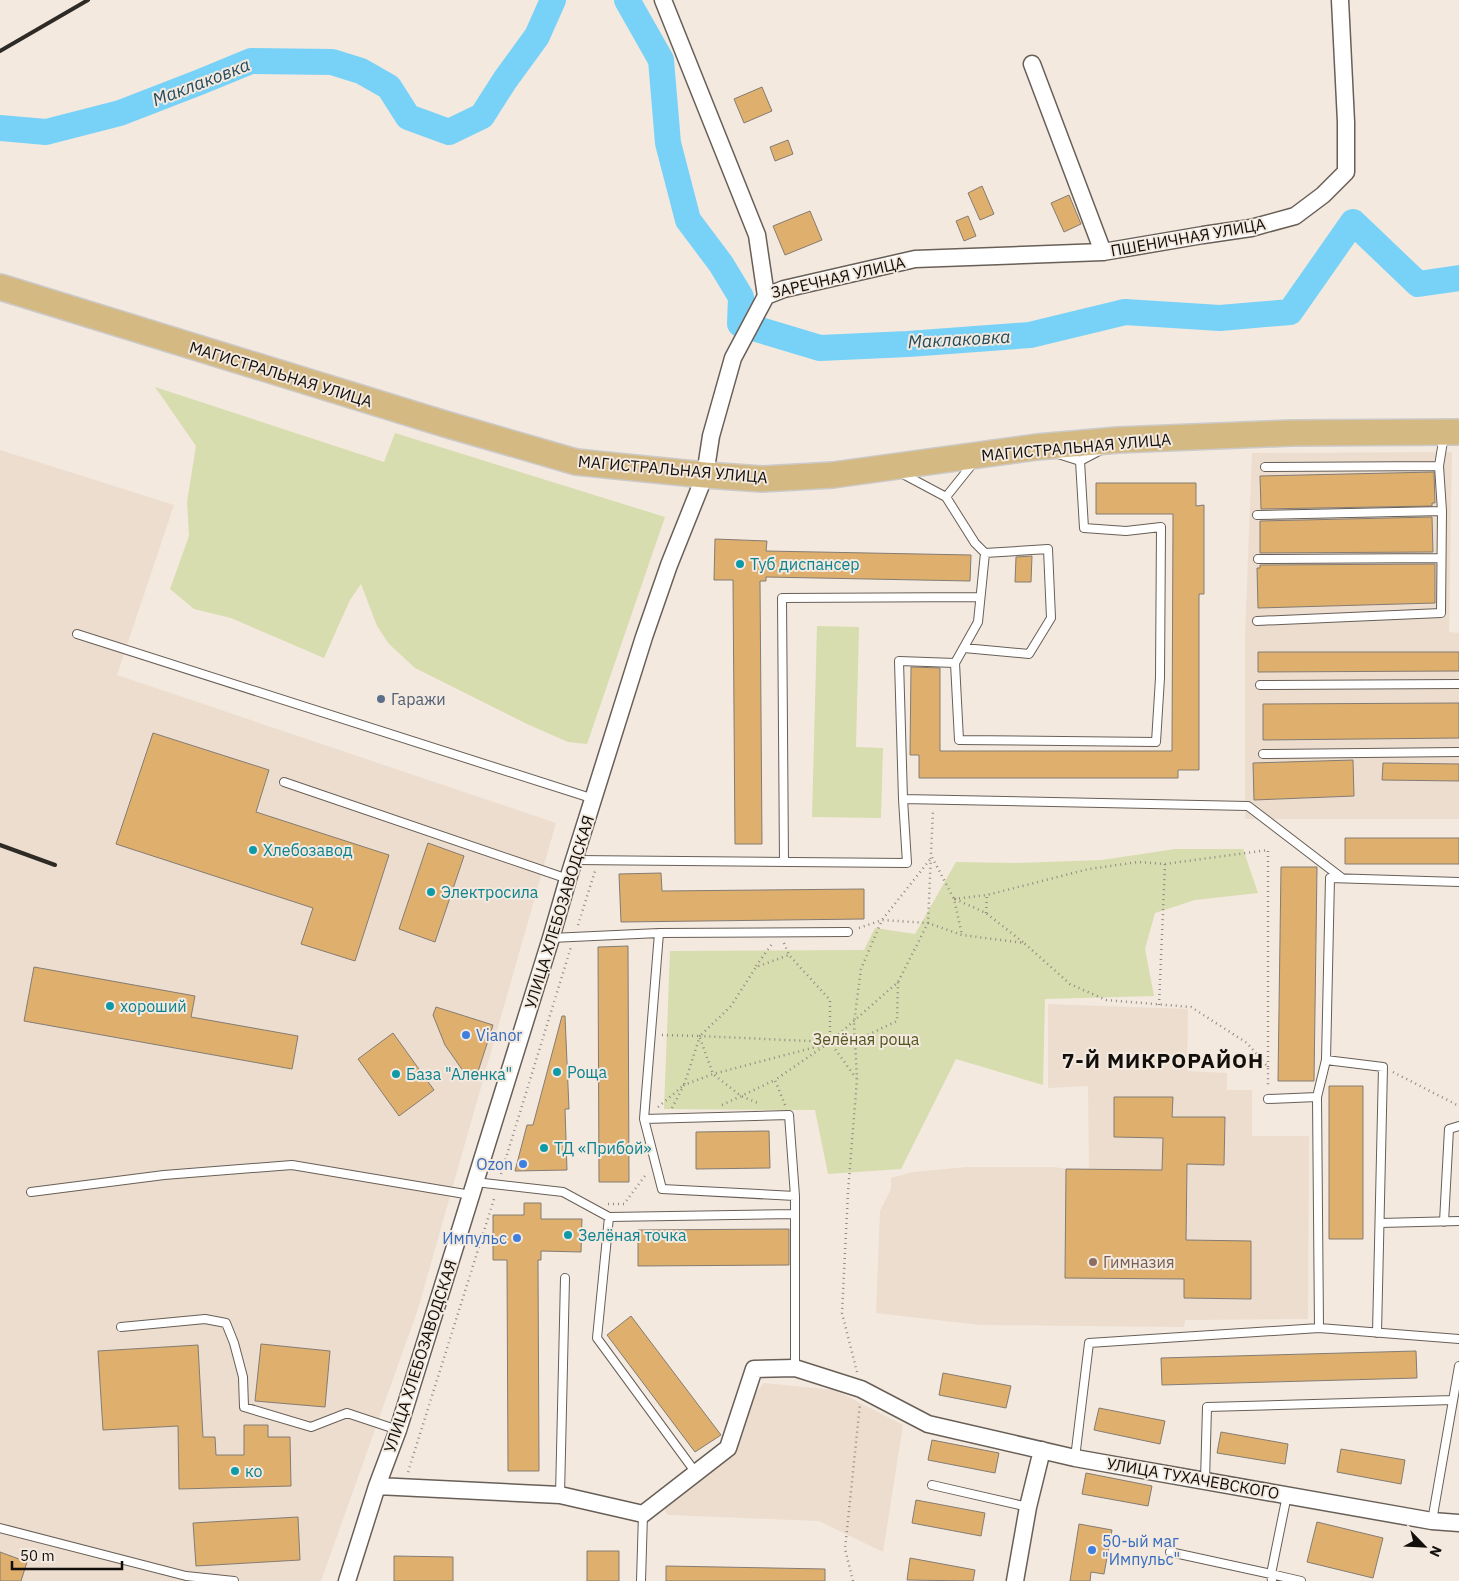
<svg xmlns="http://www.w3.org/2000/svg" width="1459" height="1581" font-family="'IBM Plex Sans',sans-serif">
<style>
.built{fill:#ecddce}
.green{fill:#d7ddae}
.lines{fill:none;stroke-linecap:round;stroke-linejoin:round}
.river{stroke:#78d2f7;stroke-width:26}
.building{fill:#dfaf6d;stroke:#847c73}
.lane-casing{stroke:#685f57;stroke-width:10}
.street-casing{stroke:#685f57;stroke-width:19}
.primary-casing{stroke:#cbcac9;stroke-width:28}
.path{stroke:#918a83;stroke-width:2.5;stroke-dasharray:1 4;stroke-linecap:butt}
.lane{stroke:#fff;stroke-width:8}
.street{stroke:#fff;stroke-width:16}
.primary{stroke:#d4b983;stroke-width:25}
.rail{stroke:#2e2a26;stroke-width:4}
.culture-dot{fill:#0f9aa8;stroke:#f3e9df;stroke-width:2}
.service-dot{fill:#5c6f8a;stroke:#f3e9df;stroke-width:2}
.shop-dot{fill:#3f7fe0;stroke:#f3e9df;stroke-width:2}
.education-dot{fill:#8d6e63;stroke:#f3e9df;stroke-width:2}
.labels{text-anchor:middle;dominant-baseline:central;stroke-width:4;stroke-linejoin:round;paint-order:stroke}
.street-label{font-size:16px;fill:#110e0b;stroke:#f3e9df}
.culture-label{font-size:16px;fill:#0d838f;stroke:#f3e9df;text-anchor:start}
.service-label{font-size:16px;fill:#4e5e75;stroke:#f3e9df;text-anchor:start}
.shop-label{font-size:16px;fill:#366cbe;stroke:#f3e9df;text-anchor:start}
.park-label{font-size:16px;fill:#52561e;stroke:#f3e9df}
.education-label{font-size:16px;fill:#785e54;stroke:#f3e9df;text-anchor:start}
.water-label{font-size:18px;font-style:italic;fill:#244b5c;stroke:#f3e9df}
.district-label{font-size:21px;font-weight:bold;letter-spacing:1px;fill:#110e0b;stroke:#f3e9df}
</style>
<rect width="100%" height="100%" fill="#f3e9df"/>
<!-- built -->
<path class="built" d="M0,450L174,505L117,675L556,823L418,1309L321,1581H0Z
M1452,452L1449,632L1459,633V819H1245V636L1252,453Z
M1048,1004L1188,1009L1187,1071L1227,1073V1090H1252V1136H1309L1308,1319L1185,1320L1184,1327L981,1325L876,1313L880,1211L891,1189V1178L913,1172L967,1167H1054L1066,1169H1089L1088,1086L1048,1088Z
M764,1383L835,1390L903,1425L883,1552L819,1521L668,1515L658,1501L739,1438L745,1405Z"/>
<!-- green -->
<path class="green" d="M155,387L384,462L395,433L665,517L587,744L568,742L527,724L415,668L389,644L377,626L361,584L350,600L324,658L231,618L194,609L170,589L189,536L187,502L196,446Z
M817,626L859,627L856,747L883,748L881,818L812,817Z
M1175,849H1243L1258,893L1195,900L1155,913L1145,949L1154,996L1045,999L1043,1085L956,1059L901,1169L828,1174L815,1110L664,1109L670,951L864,950L875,928L915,934L956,862L1016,863L1102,860Z"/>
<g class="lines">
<!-- river -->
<path class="river" d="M627,0L661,60L668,143L688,220L721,264L741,297L740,324L820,348L908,344L1030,335L1125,312L1220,318L1290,312L1353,222L1418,284L1459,278
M0,128L46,132L120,113L200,82L251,61L332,62L361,71L389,87L408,117L449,132L482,116L505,80L537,36L553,0"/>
</g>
<!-- building -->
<path class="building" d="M762,87L772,111L744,123L734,99Z
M788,140L793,154L775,161L770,147Z
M982,186L994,214L980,220L968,193Z
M1069,195L1081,224L1064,232L1051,203Z
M810,211L822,240L785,255L773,226Z
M968,216L976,236L964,241L956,221Z
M1434,472L1435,503H1432V506L1261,509L1260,476Z
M1096,483H1196V506L1204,505V594H1199V770H1178V778H919V755H910L911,667L940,668V751H1172L1173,514H1096Z
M1432,517L1433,552L1260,553V521Z
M715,539L767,541L766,551L971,555L970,581L766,577V581H760L762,844H735L733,580H714Z
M1032,556L1031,582H1015L1016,557Z
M1435,564V603L1258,608L1257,568H1260V565Z
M1258,652H1459V671L1258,672Z
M1459,703V738L1263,740V704Z
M153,733L269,770L256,812L389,855L355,961L301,944L313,908L116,844Z
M1353,760L1354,796L1254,800L1253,763Z
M1383,763L1459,764V781L1382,780Z
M1345,838H1459V864H1345Z
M428,843L464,856L435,942L399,929Z
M1281,867H1317L1314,1081H1278Z
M661,873L662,891L864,889V919L621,922L619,874Z
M628,946L629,1182H599L598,947Z
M34,967L195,996L191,1017L298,1036L292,1069L24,1021Z
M436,1007L493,1025L475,1081L468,1078L445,1045L433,1015Z
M562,1016H565L569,1109H565L567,1170L515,1171L527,1125H533Z
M393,1033L434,1090L399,1116L358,1059Z
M1329,1086H1363V1239H1329Z
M1114,1097H1173L1172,1117H1225L1224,1165L1187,1164L1186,1240L1251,1241V1299L1184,1298V1279L1065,1278L1066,1169L1162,1170L1163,1138L1114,1137Z
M769,1131L770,1168L696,1169V1132Z
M524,1203H541V1219H582L581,1252L541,1251V1260H538L539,1471H508L507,1260H493V1215H524Z
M789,1229V1265L638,1266V1230Z
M631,1316L721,1435L695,1452L607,1335Z
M261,1344L330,1351L325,1407L255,1401Z
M198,1345L203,1437H215L216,1455H244V1425H268V1437H290L291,1486L179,1489L178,1426L103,1430L98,1351Z
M1416,1351L1417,1378L1162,1385L1161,1358Z
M943,1373L1011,1386L1006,1408L939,1395Z
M1099,1408L1165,1421L1160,1444L1094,1430Z
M1221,1432L1288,1444L1285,1464L1217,1453Z
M932,1440L999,1453L995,1473L928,1460Z
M1341,1449L1405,1460L1401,1484L1337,1472Z
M1086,1473L1152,1486L1148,1506L1082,1494Z
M916,1500L985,1513L981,1536L912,1523Z
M298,1517L300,1560L196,1566L193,1523Z
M1317,1522L1383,1538L1373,1578L1307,1562Z
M1079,1524L1112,1530L1104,1574L1091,1572L1090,1581H1070Z
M587,1551H619V1581H587Z
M0,1552L27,1562L21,1581H0Z
M394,1556L453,1557V1581H394Z
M910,1558L975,1570L973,1581L907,1580Z
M666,1566L825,1569V1581H666Z"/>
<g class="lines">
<!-- lane casing -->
<g class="lane-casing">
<path id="lane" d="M1058,454L1080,461
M1265,467L1439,466
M901,473L946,497
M1257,515L1442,511
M985,553L978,622L955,663L959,740L1156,742L1160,678L1161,527L1126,531L1084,528L1080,461L1099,451
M1258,559L1441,558
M1257,621L1441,613L1442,511L1439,466L1444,435
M77,634L594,799
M964,648L1029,654L1051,618L1048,549L985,553L975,543L946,497L974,462
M1260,685L1459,684
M1263,754L1459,752
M284,782L568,879
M903,799L1248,806L1342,878
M575,860L907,863L903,799L899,661L955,663
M784,862L782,598L980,597
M1459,882L1330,878L1326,1060L1317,1097L1319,1328L1459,1339
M659,933L644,1119L662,1189L795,1196V1368
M551,938L659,933L848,932
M1326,1060L1383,1067L1377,1333
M1268,1099L1317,1097
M644,1119L789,1115L795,1196
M475,1182L563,1192L609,1217L795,1214
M31,1192L164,1175L292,1165L471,1195
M609,1217L597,1338L696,1473
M1444,1222L1449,1129L1459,1126
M1380,1223L1459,1221
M121,1327L205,1319L226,1323L234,1343L243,1377L244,1407L311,1427L347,1413L398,1430
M1075,1458L1089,1343L1319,1328
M1205,1481L1207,1407L1453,1400
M932,1485L1028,1507
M560,1495L565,1278
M1432,1521L1459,1366
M0,1528L186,1576L234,1581
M1170,1552L1271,1574L1287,1495
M641,1581L643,1514
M1272,1581L1271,1574L1301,1581"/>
</g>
<!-- street casing -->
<g class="street-casing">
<path id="street" d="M663,0L757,235L766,296
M1032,64L1103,252
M766,296L784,289L915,259L1103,252L1203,235L1251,228L1295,216L1323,195L1346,172V122L1340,0
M377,1486L560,1495L643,1514L728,1448L754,1369L795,1368L861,1389L928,1424L1075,1458L1432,1521L1459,1523
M347,1581L377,1486L398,1430L551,938L568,879L644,637L669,565L705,475L711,436L733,358L766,296
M1015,1581L1028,1507L1042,1450"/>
</g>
<!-- primary casing -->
<g class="primary-casing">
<path id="primary" d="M0,287L445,424L576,462L705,475L762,479L833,475L1037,447L1118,440L1292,433L1459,432"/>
</g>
<!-- path -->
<path class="path" d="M954,899L987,895L1089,869L1138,862L1165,864L1268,850V1067
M955,899L986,913L1024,943
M986,913L987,895
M578,925L595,871
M859,928L882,920L928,923L962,935L1024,943L1070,984L1106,1000L1191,1007L1247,1043L1268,1067V1088
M784,943L789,955L830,1000V1042L856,1078
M756,966L772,944
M1159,1005L1165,864
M662,1035L700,1036L731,1006L756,967L789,955
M700,1038L713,1074L741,1096L760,1104
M1393,1072L1459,1106
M722,1105L775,1080
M785,1105L775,1080L830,1042L898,982L928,923L933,809
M658,1107L684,1085L700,1036L830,1042L855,1041L897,1021L898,982
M672,1108L684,1085L713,1074L827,1044
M501,1174L571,947
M608,1204H624L647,1173
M857,1372L842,1313L848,1192L857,1079L854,1023L861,969L882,920L932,857L954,899L962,935
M408,1472L495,1196
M853,1581L845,1549L860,1404"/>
<!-- lane -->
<use href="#lane" class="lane"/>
<!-- street -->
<use href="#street" class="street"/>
<!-- primary -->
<use href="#primary" class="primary"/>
<!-- rail -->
<path class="rail" d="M0,51L88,0
M0,845L55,865"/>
</g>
<!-- markers -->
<g class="culture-dot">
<circle cx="740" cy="564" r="5"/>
<circle cx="253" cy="850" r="5"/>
<circle cx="431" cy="892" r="5"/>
<circle cx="110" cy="1006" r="5"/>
<circle cx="557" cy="1072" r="5"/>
<circle cx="396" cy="1074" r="5"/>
<circle cx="544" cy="1148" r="5"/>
<circle cx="568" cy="1235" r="5"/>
<circle cx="235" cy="1471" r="5"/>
</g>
<circle class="service-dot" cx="381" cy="699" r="5"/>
<g class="shop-dot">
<circle cx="466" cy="1035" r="5"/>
<circle cx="523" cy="1164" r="5"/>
<circle cx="517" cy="1238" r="5"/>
<circle cx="1092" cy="1550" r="5"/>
</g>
<circle class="education-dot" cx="1093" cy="1262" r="5"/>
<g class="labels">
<!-- street labels -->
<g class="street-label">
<text transform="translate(1188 237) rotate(-10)">ПШЕНИЧНАЯ УЛИЦА</text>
<text transform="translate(838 277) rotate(-13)">ЗАРЕЧНАЯ УЛИЦА</text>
<text transform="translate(281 374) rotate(17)">МАГИСТРАЛЬНАЯ УЛИЦА</text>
<text transform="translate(1076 447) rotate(-5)">МАГИСТРАЛЬНАЯ УЛИЦА</text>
<text transform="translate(673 469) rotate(5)">МАГИСТРАЛЬНАЯ УЛИЦА</text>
<text transform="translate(559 912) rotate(-73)">УЛИЦА ХЛЕБОЗАВОДСКАЯ</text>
<text transform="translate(420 1356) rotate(-72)">УЛИЦА ХЛЕБОЗАВОДСКАЯ</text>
<text transform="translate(1193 1478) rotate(10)">УЛИЦА ТУХАЧЕВСКОГО</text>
</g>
<!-- culture labels -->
<g class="culture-label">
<text x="750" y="564">Туб диспансер</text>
<text x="263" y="850">Хлебозавод</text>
<text x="441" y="892">Электросила</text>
<text x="120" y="1006">хороший</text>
<text x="567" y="1072">Роща</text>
<text x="406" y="1074">База "Аленка"</text>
<text x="554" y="1148">ТД «Прибой»</text>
<text x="578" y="1235">Зелёная точка</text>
<text x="245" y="1471">ко</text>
</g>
<!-- service labels -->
<g class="service-label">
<text x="391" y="699">Гаражи</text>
</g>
<!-- shop labels -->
<g class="shop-label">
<text x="476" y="1035">Vianor</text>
<text x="513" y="1164" text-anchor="end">Ozon</text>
<text x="507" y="1238" text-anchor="end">Импульс</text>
<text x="1102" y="1541">50-ый маг<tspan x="1102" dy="18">"Импульс"</tspan></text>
</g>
<!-- park labels -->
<g class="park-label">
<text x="866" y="1039">Зелёная роща</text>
</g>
<!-- education labels -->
<g class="education-label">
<text x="1103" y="1262">Гимназия</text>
</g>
<!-- water labels -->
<g class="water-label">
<text transform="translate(201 82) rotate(-21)">Маклаковка</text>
<text transform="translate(959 339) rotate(-3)">Маклаковка</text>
</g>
<!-- district labels -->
<g class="district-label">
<text x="1163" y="1060">7-Й МИКРОРАЙОН</text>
</g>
</g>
<!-- north arrow -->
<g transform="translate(1424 1546) rotate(114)" stroke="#f3e9df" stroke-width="4" paint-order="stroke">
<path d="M0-4L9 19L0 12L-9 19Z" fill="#110e0b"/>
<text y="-8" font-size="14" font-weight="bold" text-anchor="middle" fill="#110e0b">N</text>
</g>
<!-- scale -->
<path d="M12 1561v8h110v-8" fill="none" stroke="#110e0b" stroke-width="2.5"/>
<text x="20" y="1561" font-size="15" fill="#110e0b" stroke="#f3e9df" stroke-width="4" paint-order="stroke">50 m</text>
</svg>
